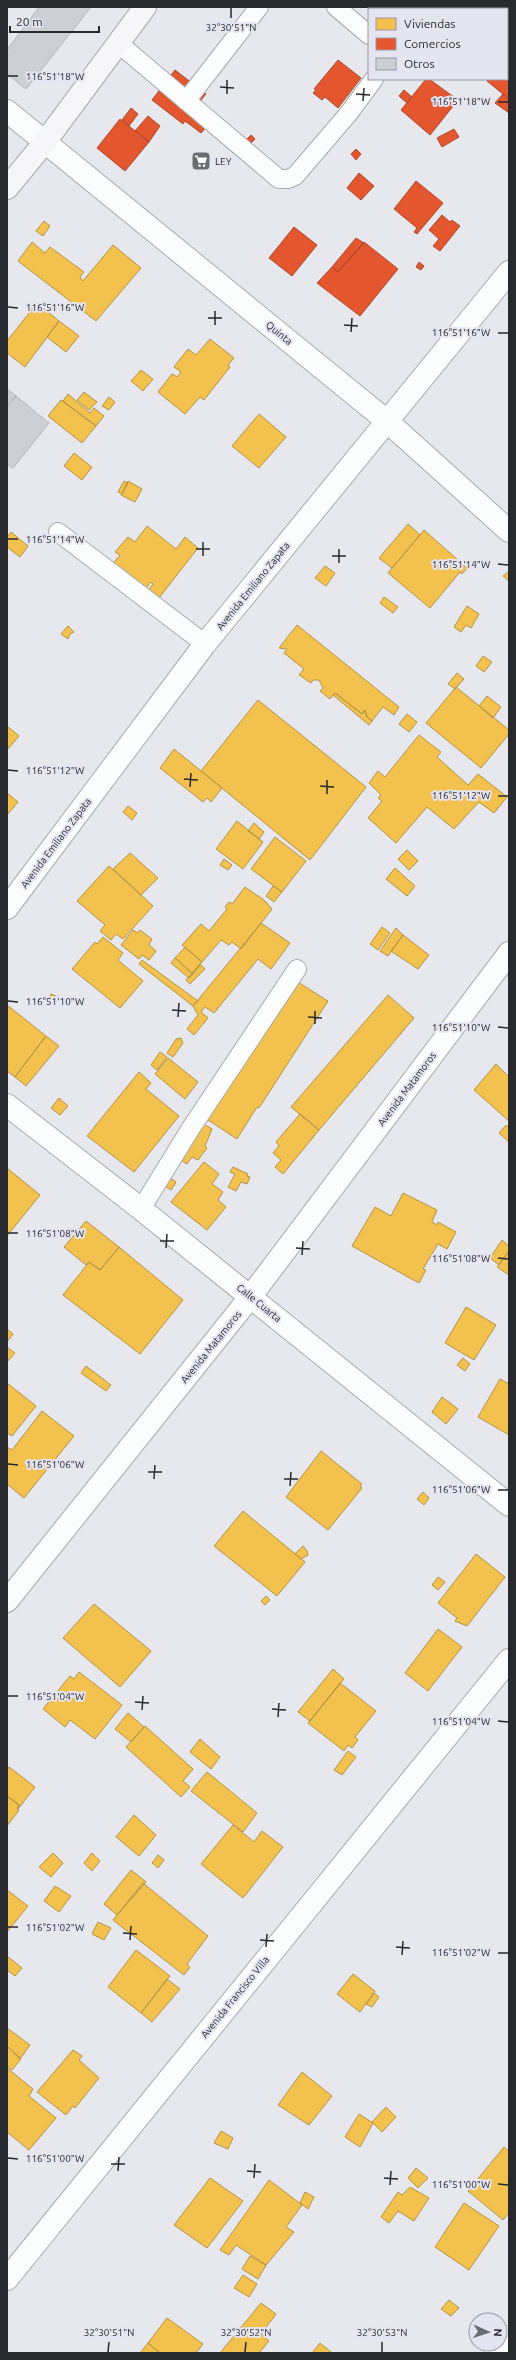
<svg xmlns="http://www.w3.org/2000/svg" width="516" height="2360" font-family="Ubuntu,sans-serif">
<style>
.homes{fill:#f2c14e;stroke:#b59344}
.shops{fill:#e4572e;stroke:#ac492e}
.building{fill:#cecfd4;stroke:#b6b6bb}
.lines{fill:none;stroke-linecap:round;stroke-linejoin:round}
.service-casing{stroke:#a9a9ae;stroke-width:20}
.minor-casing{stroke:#a9a9ae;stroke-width:24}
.tertiary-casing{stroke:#a9a9ae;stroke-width:24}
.secondary-casing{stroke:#a9a9ae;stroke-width:24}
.service{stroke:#fbfcfc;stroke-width:18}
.minor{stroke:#fbfcfc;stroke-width:22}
.tertiary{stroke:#fbfcfc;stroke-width:22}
.secondary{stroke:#f6f6f9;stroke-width:22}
.ticks{fill:none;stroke:#28292d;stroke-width:1.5}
.labels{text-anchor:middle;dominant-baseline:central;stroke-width:4;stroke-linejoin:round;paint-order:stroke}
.poi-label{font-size:10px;fill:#28292d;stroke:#e4e5f1;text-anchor:start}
.street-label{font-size:10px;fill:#28292d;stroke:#e4e5f1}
.ticks-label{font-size:10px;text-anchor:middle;fill:#28292d;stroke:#e4e5f1;stroke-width:4;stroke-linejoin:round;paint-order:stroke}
</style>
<rect width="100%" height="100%" fill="#e7e8ee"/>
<!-- homes -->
<path class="homes" d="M44,221L50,226L43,236L36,231Z
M32,242L45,253L50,247L84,272L80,277L83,281L113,245L141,268L96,321L18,261Z
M37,303L59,321L25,367L7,353V341Z
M59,321L79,336L66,352L47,337Z
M210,339L234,358L228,365L230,367L204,400L200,397L185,414L158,392L172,374L177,377L181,372L174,367L188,349L196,355Z
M141,370L153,379L143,391L131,381Z
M84,392L97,402L89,410L77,400Z
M68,394L90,413L94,408L104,416L96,426L63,401Z
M109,397L115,402L109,410L102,406Z
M61,400L96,426L82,443L48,416Z
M259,414L286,437L259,468L232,446Z
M74,453L92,467L82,480L64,466Z
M124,481L128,483L122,494L118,492Z
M128,481L142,489L135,502L121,495Z
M408,524L420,535L392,568L379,558Z
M147,526L176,549L185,537L198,548L155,603L145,595L153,584L151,582L143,592L111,566L120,555L115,552L128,537L135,542Z
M424,530L467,568L462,574L460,572L430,608L388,573Z
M11,532L28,546L20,557L7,547V537Z
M325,566L335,573L326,586L315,578Z
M508,572L509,573V581L503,576Z
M384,597L398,607L393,613L380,603Z
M467,606L479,614L471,628L466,625L461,632L454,627Z
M297,625L399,707L394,715L383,707L372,721L367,717L365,710L362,714L335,693L330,699L320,691L323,688L319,680H313L311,683L299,675L304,669L284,653L287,649L279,648Z
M68,626L74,632L70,634L68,639L61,634Z
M483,656L492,662L484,672L476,666Z
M457,673L464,679L455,689L448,684Z
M456,687L509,730V734L481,768L426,723Z
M335,693L362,714L365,710L367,717L372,721L369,725L333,695Z
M487,696L501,707L493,718L479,706Z
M258,700L366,787L310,860L201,771Z
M407,714L417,722L409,732L399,724Z
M7,726L19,736L7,750Z
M419,735L441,752L437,757L468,785L478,774L507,797L494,813L479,802L454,829L427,807L396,843L368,818L382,801L378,798L381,795L369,783L378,771L385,777Z
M174,749L222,788L211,802L207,798L203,802L160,768Z
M7,793L18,802L7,815Z
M128,806L137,813L132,820L123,812Z
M237,821L263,842L243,869L216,849Z
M254,823L264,832L259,839L248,831Z
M275,837L306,861L282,892L251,869Z
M407,850L418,861L409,870L398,859Z
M130,853L158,878L141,895L113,869Z
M224,859L232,865L228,870L220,865Z
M109,866L153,906L123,939L116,934L111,940L100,931L105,925L77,901Z
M395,868L415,886L407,896L386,879Z
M273,886L282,892L274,902L266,896Z
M245,887L264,900L272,909L241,949L232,942L229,945L221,940L202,962L182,945L201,924L209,931L227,909L225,907L229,902L232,904Z
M261,923L290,943L271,969L258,959L214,1013L205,1007L201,1012L208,1018L194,1035L187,1029L198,1015L193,1006Z
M382,927L390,933L378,950L370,944Z
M396,928L403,935L388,956L380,951Z
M133,930L138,933L140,930L152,939L149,945L156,951L149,960L142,955L139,959L121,945Z
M403,935L429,955L418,969L391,951Z
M103,937L123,953L118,960L143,981L120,1008L72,969L95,942L97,944Z
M185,947L202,962L193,974L175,958Z
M175,958L193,974L189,978L171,963Z
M142,960L198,1001L193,1006L139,964Z
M200,964L205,969L190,984L186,980Z
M293,979L328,1001L259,1108L257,1107L237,1139L205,1118Z
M51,994L56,996L50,1004L46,1001Z
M388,995L414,1018L319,1130L291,1107Z
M7,1005L46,1036L15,1077L7,1071Z
M46,1036L59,1046L26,1086L15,1077Z
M181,1038L183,1043L173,1057L167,1053L176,1039Z
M160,1052L167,1057L157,1070L151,1065Z
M168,1058L198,1082L185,1099L155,1074Z
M496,1064L509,1077V1121L474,1090Z
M139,1072L151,1083L146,1089L179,1116L134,1172L87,1136Z
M59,1098L68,1106L60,1115L51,1108Z
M300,1114L319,1130L283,1174L275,1167L281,1160L273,1153L279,1146L276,1142Z
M202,1123L212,1129L205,1146L207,1148L198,1160L192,1157L187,1164L179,1159Z
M506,1125L509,1128V1142L499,1133Z
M204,1162L219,1174L212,1184L223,1192L218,1200L226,1207L207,1230L171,1202Z
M233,1167L248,1174L247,1176L250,1177L247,1184L241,1182L236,1191L228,1187L235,1174L230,1172Z
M7,1168L40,1195L7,1236Z
M167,1176L176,1182L171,1190L162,1184Z
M403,1193L437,1210L432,1222L437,1225L438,1222L456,1232L447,1249L438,1244L423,1269L426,1270L419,1283L352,1246L375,1207L391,1216Z
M86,1221L119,1247L100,1270L89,1262L86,1265L64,1247Z
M502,1240L509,1246V1251L499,1265L490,1258Z
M119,1247L183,1300L140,1354L63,1295L89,1262L100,1270Z
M509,1251V1275L497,1267Z
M466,1307L496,1325L474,1360L445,1343Z
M7,1329L13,1334L7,1342Z
M7,1347L15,1353L7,1362Z
M463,1358L470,1364L465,1371L457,1365Z
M86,1366L111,1385L106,1391L81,1373Z
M500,1379L509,1384V1435L478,1417Z
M7,1383L36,1406L12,1436L7,1433Z
M442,1397L458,1409L446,1424L432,1412Z
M42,1411L74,1436L24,1498L7,1484V1447L12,1450Z
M321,1451L362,1484L360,1486L362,1488L328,1530L286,1497Z
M423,1492L429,1498L424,1505L417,1499Z
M243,1511L305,1562L277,1596L214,1546Z
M303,1546L307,1551L308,1555L301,1559L295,1554Z
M476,1554L505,1577L467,1626L455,1621L457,1618L438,1603Z
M438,1577L445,1582L438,1590L432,1585Z
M266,1596L270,1600L265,1605L261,1601Z
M94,1604L151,1651L120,1687L63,1638Z
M438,1629L462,1647L428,1691L405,1673Z
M333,1669L344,1679L310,1721L298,1712Z
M79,1672L122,1705L95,1739L70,1720L65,1727L43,1709L70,1676L74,1679Z
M340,1683L376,1711L355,1737L358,1740L352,1748L348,1745L344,1751L308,1723Z
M128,1713L144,1727L131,1742L115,1729Z
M145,1726L193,1769L183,1781L190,1787L181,1797L126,1747Z
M200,1739L220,1757L211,1769L190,1752Z
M348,1751L356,1757L342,1775L334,1770Z
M9,1767L35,1787L18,1809L19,1805L7,1796V1770Z
M207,1772L257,1813L243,1832L191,1791Z
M7,1796L19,1805L17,1809L19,1810L7,1826Z
M134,1815L156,1835L139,1856L116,1837Z
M233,1825L254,1842L262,1831L283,1847L243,1898L201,1864Z
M53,1853L63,1863L51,1877L39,1867Z
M92,1853L100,1861L92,1871L84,1863Z
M158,1855L164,1860L158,1868L152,1863Z
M131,1870L146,1882L117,1915L104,1904Z
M143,1883L208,1936L187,1964L190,1967L184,1975L113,1920Z
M55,1886L71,1896L59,1912L44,1901Z
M7,1890L28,1906L7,1932Z
M98,1922L111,1928L104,1940L92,1934Z
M136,1950L170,1976L141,2013L108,1987Z
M7,1956L22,1968L15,1976L7,1970Z
M353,1974L375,1991L360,2012L337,1994Z
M167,1979L180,1989L152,2022L141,2013Z
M374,1993L379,1997L372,2007L366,2004Z
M7,2028L30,2045L20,2059L7,2046Z
M7,2046L21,2059L12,2070L7,2066Z
M73,2050L82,2056L79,2060L99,2078L75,2108L73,2106L66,2115L37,2092Z
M7,2068L33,2089L29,2096L56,2118L29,2150L7,2132Z
M302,2072L332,2096L309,2125L278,2105Z
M386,2107L396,2117L382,2132L372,2122Z
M359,2114L373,2123L360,2147L345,2137Z
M221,2131L233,2138L228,2149L214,2143Z
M504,2147L509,2151V2213L503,2220L468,2191Z
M416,2168L428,2178L418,2188L408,2178Z
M210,2178L243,2201L207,2248L174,2225Z
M269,2180L302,2205L286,2227L294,2232L266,2265L236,2245L229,2255L220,2250Z
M410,2187L429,2198L414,2221L398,2211L389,2223L381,2217L398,2192L402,2195Z
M305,2192L314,2197L308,2209L300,2203Z
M464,2203L499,2226L469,2270L435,2247Z
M250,2256L266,2265L258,2279L242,2269Z
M243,2275L257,2284L249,2297L234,2288Z
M449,2300L459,2308L451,2316L441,2309Z
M261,2303L276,2314L261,2334L269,2341L259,2353H220Z
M167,2318L203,2344L196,2353H160L148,2343Z
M148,2343L160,2353H140Z
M320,2343L332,2353H312Z"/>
<!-- shops -->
<path class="shops" d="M381,7H404L402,9H383Z
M509,53V99L487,81L489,79H507V56Z
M338,60L361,78L338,108L325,97L322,100L313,93L316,90L314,89Z
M175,70L206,94L197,105L208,125L201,133L185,121L183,124L152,100Z
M426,79H429L458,100L430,135L401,110Z
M404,90L412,97L407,103L399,96Z
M503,94L509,99V113L495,103Z
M131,108L138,114L129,126L122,120Z
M148,116L160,126L149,142L135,131Z
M120,119L149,142L125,171L97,148Z
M454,129L459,137L442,147L437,138Z
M251,135L255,139L250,144L246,140Z
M356,149L361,154L356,160L351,154Z
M359,173L374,186L361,200L347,188Z
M416,181L443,203L417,234L414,232L417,228L394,209Z
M442,215L450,222L452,220L460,226L440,251L433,246L439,239L429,230Z
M294,227L317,245L292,276L269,258Z
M356,238L364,243L338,272L332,267Z
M364,242L398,269L360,316L317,283L332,267L338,272Z
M419,262L424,266L421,270L416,267Z"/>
<!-- building -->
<path class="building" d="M39,7H91L26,89L7,74V50Z
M7,389L16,396L7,407Z
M16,396L49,423L13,468L7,464V407Z"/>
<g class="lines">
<!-- service casing -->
<g class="service-casing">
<path id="service" d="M336,7L369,35
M118,43L279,179H288L295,176L349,113L374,79
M186,101L259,7
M58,532L205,644
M141,1209L191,1128L297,969"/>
</g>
<!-- minor casing -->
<g class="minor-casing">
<path id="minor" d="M7,111L388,422L509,531
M7,908L205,644L509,272
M7,1601L251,1296L509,953
M7,2279L509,1660
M495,2353L509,2337"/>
</g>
<!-- tertiary casing -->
<g class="tertiary-casing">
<path id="tertiary" d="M7,1105L141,1209L509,1505"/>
</g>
<!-- secondary casing -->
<g class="secondary-casing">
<path id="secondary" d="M7,188L45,142L145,7"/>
</g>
<!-- service -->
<use href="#service" class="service"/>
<!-- minor -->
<use href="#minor" class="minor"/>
<!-- tertiary -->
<use href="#tertiary" class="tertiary"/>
<!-- secondary -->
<use href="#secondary" class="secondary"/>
</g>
<!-- ticks -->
<path class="ticks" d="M231,18V8M8,76H18M220,87L234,88M227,94V80M356,94L370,95M363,101L364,88M498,102H508M8,307L18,308M208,318H222M215,325V311M344,325L358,326M351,332L352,318M498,333H508M8,539H18M196,549H210M203,556V542M332,556H346M339,563V549M498,564L508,565M8,770L18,771M184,779L198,780M320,786L334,787M190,787L191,773M327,794V780M498,796H508M8,1001L18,1002M172,1010L186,1011M178,1017L179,1003M308,1017L322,1018M315,1024V1011M498,1027L508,1028M8,1233H18M160,1241H174M166,1248L167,1234M296,1248L310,1249M302,1255L303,1241M498,1258L508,1259M8,1464L18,1465M148,1472H162M154,1479L155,1465M284,1479H298M290,1486L291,1472M498,1490H508M8,1696H18M135,1702L149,1703M272,1709L286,1710M142,1710L143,1696M278,1717L279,1703M498,1721L508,1722M8,1927H18M123,1933L137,1934M130,1940L131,1926M260,1940L274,1941M266,1947L267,1934M396,1947L410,1948M498,1953H508M402,1955L403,1941M8,2158L18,2159M111,2164H125M118,2171L119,2157M247,2171L261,2172M254,2178L255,2164M384,2178L398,2179M498,2184L508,2185M390,2185L391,2171M108,2352L109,2342M245,2352L246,2342M382,2352V2342"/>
<!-- icons -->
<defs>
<g id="supermarket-square" transform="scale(1)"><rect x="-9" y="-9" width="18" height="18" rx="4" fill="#6b6c71" stroke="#e4e5f1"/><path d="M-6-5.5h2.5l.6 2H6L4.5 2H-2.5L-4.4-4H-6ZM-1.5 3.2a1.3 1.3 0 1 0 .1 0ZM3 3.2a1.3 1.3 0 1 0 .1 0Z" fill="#fff"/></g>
</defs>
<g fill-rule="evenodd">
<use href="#supermarket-square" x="201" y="161"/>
</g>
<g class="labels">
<!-- poi labels -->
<g class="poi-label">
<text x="215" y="161">LEY</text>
</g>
<!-- street labels -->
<g class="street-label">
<text transform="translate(279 333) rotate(39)">Quinta</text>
<text transform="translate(253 586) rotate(-51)">Avenida Emiliano Zapata</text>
<text transform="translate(56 843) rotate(-53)">Avenida Emiliano Zapata</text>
<text transform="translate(407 1089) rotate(-53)">Avenida Matamoros</text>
<text transform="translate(259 1303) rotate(39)">Calle Cuarta</text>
<text transform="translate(211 1347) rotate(-51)">Avenida Matamoros</text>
<text transform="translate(235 1997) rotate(-51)">Avenida Francisco Villa</text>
</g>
</g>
<g class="ticks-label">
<text x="231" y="31">32°30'51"N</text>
<text x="55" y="80">116°51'18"W</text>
<text x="461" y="105">116°51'18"W</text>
<text x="55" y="311">116°51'16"W</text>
<text x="461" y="336">116°51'16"W</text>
<text x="55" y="543">116°51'14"W</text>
<text x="461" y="568">116°51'14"W</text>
<text x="55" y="774">116°51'12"W</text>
<text x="461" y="799">116°51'12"W</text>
<text x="55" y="1005">116°51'10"W</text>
<text x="461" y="1031">116°51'10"W</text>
<text x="55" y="1237">116°51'08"W</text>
<text x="461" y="1262">116°51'08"W</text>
<text x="55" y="1468">116°51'06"W</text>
<text x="461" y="1493">116°51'06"W</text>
<text x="55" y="1700">116°51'04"W</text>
<text x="461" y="1725">116°51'04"W</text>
<text x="55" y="1931">116°51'02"W</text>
<text x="461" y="1956">116°51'02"W</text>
<text x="55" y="2162">116°51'00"W</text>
<text x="461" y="2188">116°51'00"W</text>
<text x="109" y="2336">32°30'51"N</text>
<text x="246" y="2336">32°30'52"N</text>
<text x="382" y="2336">32°30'53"N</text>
</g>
<!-- border -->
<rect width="516" height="2360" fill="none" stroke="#28292d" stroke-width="16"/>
<!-- legend -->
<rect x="368" y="8" width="140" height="72" fill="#e4e5f1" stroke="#999aa3"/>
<rect x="376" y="18" width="20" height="12" fill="#f2c14e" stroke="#999aa3"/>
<text x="404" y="28" font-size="12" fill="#28292d">Viviendas</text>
<rect x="376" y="38" width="20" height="12" fill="#e4572e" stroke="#999aa3"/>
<text x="404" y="48" font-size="12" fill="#28292d">Comercios</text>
<rect x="376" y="58" width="20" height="12" fill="#cecfd4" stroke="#999aa3"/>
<text x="404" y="68" font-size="12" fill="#28292d">Otros</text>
<!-- north arrow -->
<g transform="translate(488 2332) rotate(93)"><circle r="19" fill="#e4e5f1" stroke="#999aa3"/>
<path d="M0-3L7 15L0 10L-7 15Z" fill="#6b6c71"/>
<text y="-6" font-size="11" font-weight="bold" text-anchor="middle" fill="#28292d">N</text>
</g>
<!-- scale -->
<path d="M10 26v6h89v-6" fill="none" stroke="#28292d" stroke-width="2"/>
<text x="16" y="26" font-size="12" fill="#28292d" stroke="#e4e5f1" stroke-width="3" paint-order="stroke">20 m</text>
</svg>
